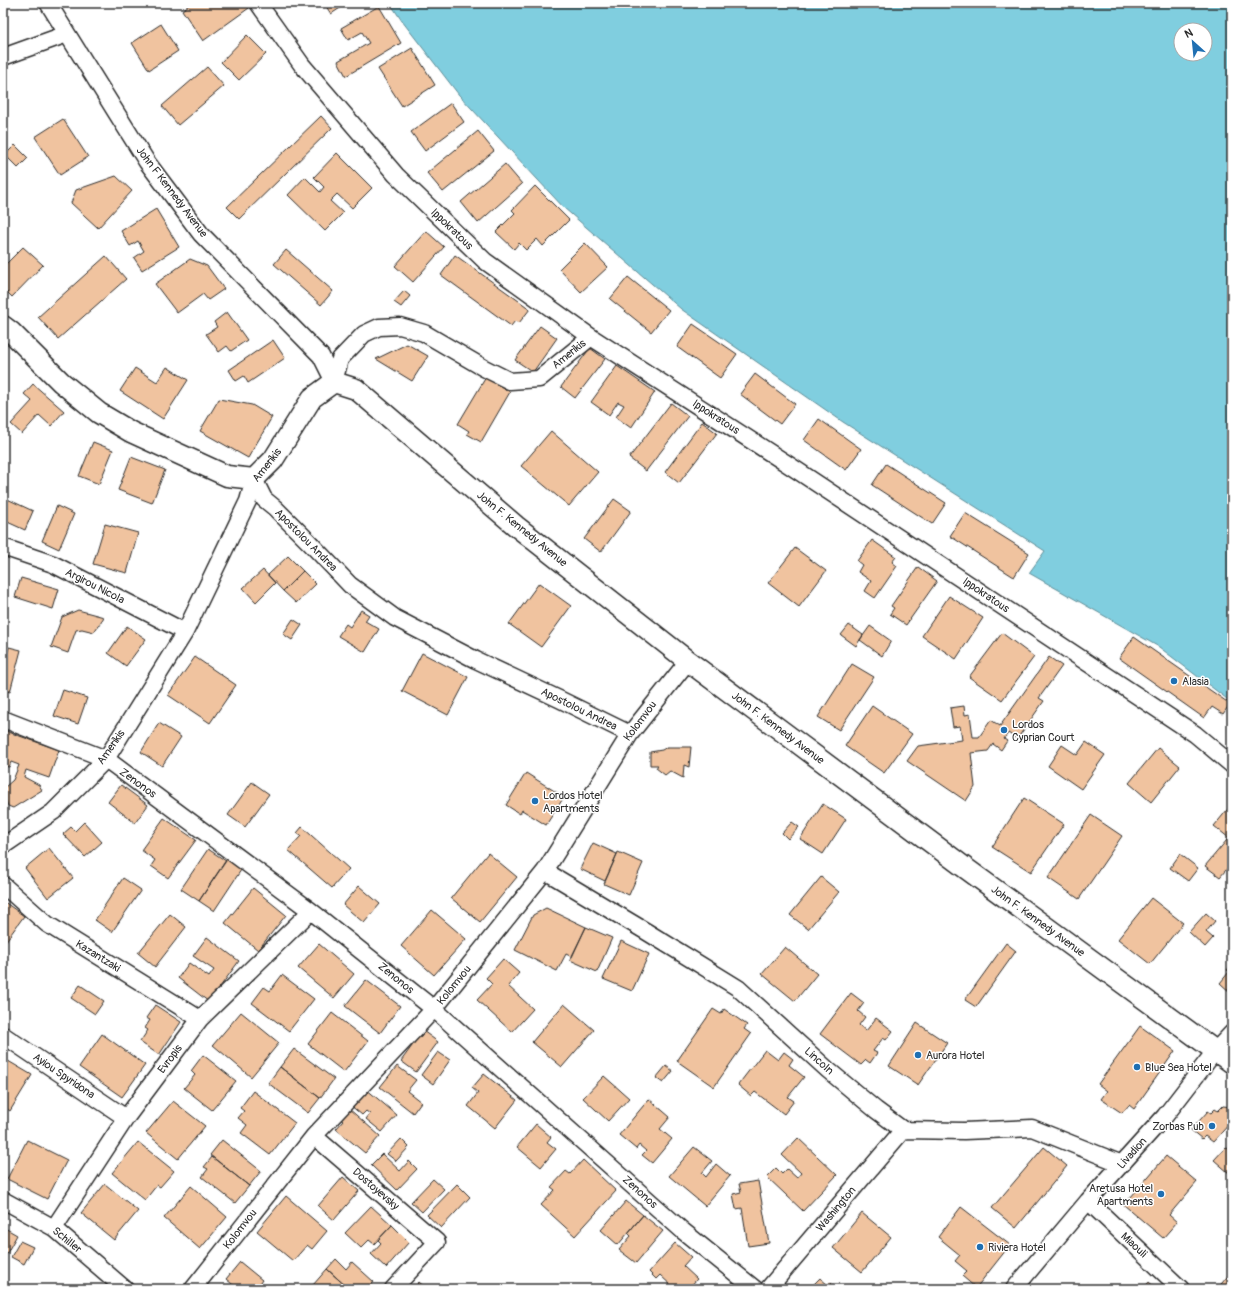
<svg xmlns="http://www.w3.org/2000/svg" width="1235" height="1292" font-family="Pangolin,sans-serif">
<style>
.water{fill:#80cedf;stroke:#5e8d97;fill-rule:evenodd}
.building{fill:#f0c39f;stroke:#2b2b2b}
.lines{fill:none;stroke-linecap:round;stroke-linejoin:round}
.minor-casing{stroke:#2b2b2b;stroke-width:19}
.tertiary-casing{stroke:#2b2b2b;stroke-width:23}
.minor{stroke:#fff;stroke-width:16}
.tertiary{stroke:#fff;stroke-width:20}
.poi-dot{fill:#1f6fb2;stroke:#fff;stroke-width:1.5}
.labels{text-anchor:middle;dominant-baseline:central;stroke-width:3;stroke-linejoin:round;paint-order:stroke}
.street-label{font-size:11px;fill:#2b2b2b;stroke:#fff}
.poi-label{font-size:11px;fill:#2b2b2b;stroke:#fff;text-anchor:start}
</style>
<rect width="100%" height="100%" fill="#fff"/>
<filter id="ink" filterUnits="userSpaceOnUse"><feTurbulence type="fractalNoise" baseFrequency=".025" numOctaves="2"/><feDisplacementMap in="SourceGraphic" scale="8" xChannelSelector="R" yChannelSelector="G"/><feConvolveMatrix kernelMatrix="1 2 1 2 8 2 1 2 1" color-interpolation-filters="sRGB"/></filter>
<g filter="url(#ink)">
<!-- water -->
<path class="water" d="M390,3H1232V707L1227,699L1159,647L1029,573L1045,551L843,422L681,309L564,208L459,95L402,21ZM1181,30H1205V54H1181Z"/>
<!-- building -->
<path class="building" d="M192,3H245L249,8L203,41L182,10Z
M324,3H348L331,14Z
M379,6L401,43L346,76L338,61L369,43L362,32L348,40L341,28Z
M161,24L178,51L149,70L132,43Z
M247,35L266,54L239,80L221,62Z
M412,48L435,85L402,106L378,69Z
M207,67L224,86L178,125L162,106Z
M451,103L464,122L425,151L411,132Z
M321,116L332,128L239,219L227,207Z
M63,119L88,157L60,175L35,137Z
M478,131L494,151L443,192L427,173Z
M15,145L28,158L18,168L5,155Z
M337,153L372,188L352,208L337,194L330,201L343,213L325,231L288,195L305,177L320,192L324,187L314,177Z
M505,164L522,184L478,223L461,202Z
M116,176L132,191L98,228L71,203L76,190Z
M535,186L569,220L543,246L537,239L526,250L519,243L514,249L496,232L515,213L512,210Z
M156,209L179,247L142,270L134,258L144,251L138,241L130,246L121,231Z
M426,231L444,247L413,282L395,266Z
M585,243L608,267L581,292L559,269Z
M23,247L43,265L12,297L3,288V267Z
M286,250L333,291L321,305L274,264Z
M455,255L530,309L519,323L515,321L511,326L441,275Z
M106,256L126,279L58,339L38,317Z
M190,259L207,266L224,289L208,300L203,294L177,313L155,284Z
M628,277L669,310L651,332L610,299Z
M404,291L410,296L401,307L394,302Z
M227,312L247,340L231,351L227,346L219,352L206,334L217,327L214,322Z
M693,324L737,354L720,378L677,347Z
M540,326L557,338L533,372L515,360Z
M273,340L285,358L248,383L244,376L236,381L229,370Z
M407,344L428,356L412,381L376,359Z
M590,348L605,359L575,398L561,387Z
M617,366L655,392L631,428L616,417L624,405L618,402L609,415L591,402Z
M167,367L188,380L163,419L120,391L135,368L157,382Z
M755,374L795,404L780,424L740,394Z
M486,377L510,392L481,442L467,434L469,431L458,424Z
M33,384L64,411L51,426L39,415L22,434L11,424L32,401L24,394Z
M219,399L252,405L272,417L248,458L200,431Z
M671,403L688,416L646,471L629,458Z
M819,419L861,449L846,470L804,440Z
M702,422L717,433L679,483L665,472Z
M551,431L598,472L569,506L521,466Z
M93,442L113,450L99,484L79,476Z
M131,457L165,470L152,503L118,490Z
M886,464L946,503L932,524L872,485Z
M3,497L33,511L25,530L3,520Z
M614,499L631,511L601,552L584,539Z
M57,506L74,514L59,549L42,541Z
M965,513L1029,553L1014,577L950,536Z
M105,524L138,533L127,573L93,564Z
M872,540L896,557L892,562L897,566L875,598L865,591L871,581L858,572L862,565L857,561Z
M795,548L826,571L799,607L768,583Z
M288,556L303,571L283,591L268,575Z
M918,567L937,581L906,625L890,614L894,608L891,606Z
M263,570L275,583L256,602L243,588Z
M303,571L316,584L296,603L283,591Z
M21,578L59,589L53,609L15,597Z
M539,583L571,606L541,647L509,624Z
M949,596L983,618L956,659L922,636Z
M78,610L104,617L94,632L82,629L76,630L68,653L51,647L62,617Z
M361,610L369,615L365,621L379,629L365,652L338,636L346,624L350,627Z
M293,619L302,625L292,640L283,634Z
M849,625L863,635L856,646L841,635Z
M127,626L146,639L126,666L108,653Z
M870,626L891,641L882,656L860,640Z
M1002,633L1034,657L1002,700L969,677Z
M1134,637L1230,704L1223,714L1212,707L1204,718L1119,658Z
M9,647L21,650L10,692L3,690V668Z
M422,653L468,677L448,715L402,691Z
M195,657L236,685L210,723L168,695Z
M1049,657L1062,666L1039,698L1044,701L1017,739L1008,733L1004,739L1007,741L1001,750L993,744L988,751L971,753L975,787L966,801L907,761L918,746L962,740L960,726L953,727L950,708L964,706L965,715L970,714L973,737H979L991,720L1000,726Z
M852,664L874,677L839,730L818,717Z
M63,690L87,698L78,724L54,716Z
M872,706L912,734L884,773L845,746Z
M159,723L181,737L162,766L141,752Z
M3,730L59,750L49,778L26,770L24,777L39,785L42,790L13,808L8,806L6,801L3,800V786L5,787L13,780L19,765L11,762L9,767L3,766Z
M1086,742L1105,755L1081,789L1048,766L1062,745L1077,755Z
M667,747H691L689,767L684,765L683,778L670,771L665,775L656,768L658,765H650V752L662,750Z
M1158,748L1180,766L1151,802L1129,783Z
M526,773L564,797L546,825L522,810L520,814L506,805Z
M252,782L269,794L245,827L228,815Z
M121,785L148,805L135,823L108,802Z
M1024,798L1064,824L1031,872L992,847Z
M823,804L846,819L823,854L800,839Z
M1232,804V834L1229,838L1214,826Z
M1091,815L1122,836L1079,899L1048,878Z
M164,818L196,840L168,878L151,866L155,860L141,850Z
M84,822L102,842L85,857L63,834L71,827L75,831Z
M792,822L799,827L788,839L782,833Z
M302,827L349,869L332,888L288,850L301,836L297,833Z
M1232,834V863L1220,877L1205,866Z
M593,843L617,854L605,881L580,869Z
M49,848L73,878L48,898L25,868Z
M208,849L226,861L199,901L181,889Z
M618,852L643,863L629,895L604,884Z
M488,853L517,877L480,922L451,898Z
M1180,854L1198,868L1188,881L1170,868Z
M228,857L243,867L214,911L199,901Z
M821,877L839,892L808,929L790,915Z
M123,878L141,890L112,932L95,920Z
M359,886L380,904L364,923L343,905Z
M253,888L286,915L258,950L225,923Z
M1151,898L1183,923L1150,964L1118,939Z
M3,901L24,916L3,945Z
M546,908L586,927L572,957L566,954L557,971L515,950L533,915Z
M432,910L466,939L434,975L401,946Z
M1206,913L1215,921L1206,932L1213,938L1205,947L1189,932Z
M170,914L186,927L155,967L138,953Z
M586,927L612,938L597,972L570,960Z
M207,937L239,961L209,1002L178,978L189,963L209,977L214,970L193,956Z
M621,941L649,954L632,991L603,979Z
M1006,943L1016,951L976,1007L965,1000Z
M319,944L354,974L334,998L298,968Z
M785,947L817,974L795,1001L762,974Z
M503,959L519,973L508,986L533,1009L512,1032L477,1000L492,984L486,978Z
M1232,964V994L1220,983L1229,972L1227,970Z
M282,975L314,999L289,1031L252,1003L264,987L270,991Z
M366,980L400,1006L380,1033L345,1006Z
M80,985L104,1001L95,1014L71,998Z
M851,993L864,1003L858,1011L865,1017L859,1025L866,1031L876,1018L893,1031L886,1040L883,1038L873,1051L877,1053L870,1063L866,1060L861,1065L820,1034Z
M564,1004L594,1030L562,1067L532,1042Z
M155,1005L181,1022L159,1055L140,1042L148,1030L145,1028L150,1020L146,1018Z
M713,1009L721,1014L724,1009L747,1025L744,1029L751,1034L714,1087L677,1061Z
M241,1012L279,1043L251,1077L213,1045Z
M332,1013L368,1041L344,1072L308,1044Z
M917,1023L947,1043L918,1085L889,1066Z
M1140,1026L1175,1051L1134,1109L1129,1105L1122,1113L1101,1099L1107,1091L1098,1084Z
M423,1031L438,1042L416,1072L401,1061Z
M102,1034L145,1065L122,1097L79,1067Z
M294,1049L334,1079L320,1098L280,1067Z
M765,1050L778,1060L784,1052L793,1059L789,1065L804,1077L788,1097L794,1101L784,1114L755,1092L751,1096L738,1085Z
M438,1052L450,1060L433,1084L421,1075Z
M203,1055L236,1081L212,1110L184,1088L195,1075L191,1071Z
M3,1058L32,1075L10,1111L3,1106Z
M397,1066L416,1080L407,1091L421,1102L413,1113L380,1087Z
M666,1066L673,1071L663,1083L656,1078Z
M280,1067L320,1098L308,1113L268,1083Z
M484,1074L517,1100L495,1128L468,1106L478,1093L472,1088Z
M604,1076L629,1098L608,1121L583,1098Z
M365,1088L397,1115L382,1132L366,1119L370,1114L366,1111L362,1115L350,1105Z
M253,1091L295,1123L270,1155L241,1133L247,1125L238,1118L244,1111L240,1108Z
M649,1099L670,1117L660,1129L672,1139L652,1163L642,1155L646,1151L639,1145L636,1149L619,1135Z
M173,1101L205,1126L178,1159L146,1133Z
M1223,1106L1232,1107V1121L1213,1142L1205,1136L1202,1139L1191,1130L1208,1111L1211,1113L1215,1109L1218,1111Z
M348,1108L380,1136L365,1153L336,1129L343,1121L339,1118Z
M536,1124L551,1137L547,1142L556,1149L541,1167L517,1147Z
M3,1125L9,1128L3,1139Z
M798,1138L837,1175L803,1211L767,1177L776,1168L782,1174L787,1169L797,1178L801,1173L782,1155Z
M401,1139L409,1147L396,1161L387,1154Z
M27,1140L67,1160L47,1199L7,1179Z
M222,1140L261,1171L249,1186L210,1155Z
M138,1142L174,1171L160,1187L157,1185L145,1200L112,1173Z
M694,1147L712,1161L702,1173L706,1177L716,1164L730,1176L705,1206L669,1176Z
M1044,1147L1067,1166L1016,1228L992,1208Z
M1226,1147L1232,1152V1170L1229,1173L1214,1160Z
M382,1154L400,1171L409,1161L417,1169L397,1190L371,1165Z
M1166,1156L1197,1182L1169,1215L1177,1222L1163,1238L1124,1205Z
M212,1157L249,1186L235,1203L202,1177L208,1169L204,1167Z
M583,1160L616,1191L575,1236L541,1205L555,1190L551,1187L566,1171L570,1174Z
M343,1177L359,1191L334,1220L318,1206Z
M433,1179L444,1189L422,1212L411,1202Z
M758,1181L769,1243L748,1246L742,1208L736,1209L733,1194L741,1192L739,1184Z
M105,1184L138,1211L114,1240L81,1213Z
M457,1184L470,1197L441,1228L427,1215Z
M191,1186L227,1217L200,1249L164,1218Z
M286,1196L327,1231L312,1249L307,1245L293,1261L257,1231Z
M626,1201L643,1215L618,1245L601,1230Z
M371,1206L392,1225L374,1244L369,1240L361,1248L345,1233Z
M961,1207L1010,1245L976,1288L962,1276L967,1271L955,1261L960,1255L938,1237Z
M862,1213L891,1237L862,1272L833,1248Z
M643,1215L663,1231L636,1263L619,1250L631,1236L628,1233Z
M392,1225L409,1242L386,1268L371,1254L381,1243L378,1240Z
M3,1227L17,1235L3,1260Z
M20,1241L33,1247L24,1264L11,1257Z
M675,1243L691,1257L683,1266L697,1279L688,1289H675L660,1275L656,1279L649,1272Z
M336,1259L346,1269L352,1262L374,1282L368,1289H349L327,1269Z
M240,1262L262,1280L260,1283L267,1289H238L226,1279Z
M327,1269L349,1289H318L313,1285Z
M1232,1271V1289H1217Z
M820,1278L828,1285L830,1282L837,1289H809Z
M419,1282L427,1289H412Z
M1149,1282L1157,1289H1143Z"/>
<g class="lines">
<!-- minor casing -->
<g class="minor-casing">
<path id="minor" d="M48,3L147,162L201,234L321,356L334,382
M258,3L302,65L396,175L485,261L591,337L789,465L1195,734L1232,765
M3,57L67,34
M334,382L340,359L364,334L379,327L400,326L424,333L484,368L510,381L539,379L591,337
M254,479L264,499L275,508L309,542L350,585L395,618L476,660L559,699L630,734
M3,547L53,564L185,632
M3,719L106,759L311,911L434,1009L683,1231L755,1289
M3,846L53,812L106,759L185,632L248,501L254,479
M545,871L647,932L738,988L828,1070L876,1110L903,1130L964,1131L1032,1128L1122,1164
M3,885L47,924L200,1019
M3,1035L126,1118
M314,1136L437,1242L393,1289
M3,1200L54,1228L125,1289
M1088,1201L1181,1289
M54,1228L126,1118L200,1019L311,911
M193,1289L314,1136L434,1009L545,871L630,734L688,661
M768,1289L903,1130
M1014,1289L1088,1201L1165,1116L1216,1050L1232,1033"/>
</g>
<!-- tertiary casing -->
<g class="tertiary-casing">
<path id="tertiary" d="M3,326L11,332L61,382L99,413L131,432L227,476L254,479L273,460L312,398L334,382L356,389L516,526L688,661L964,867L1232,1063"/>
</g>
<!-- minor -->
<use href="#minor" class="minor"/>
<!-- tertiary -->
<use href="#tertiary" class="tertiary"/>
</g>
</g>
<!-- markers -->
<g class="poi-dot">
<circle cx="1174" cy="681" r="4"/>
<circle cx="1004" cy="730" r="4"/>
<circle cx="535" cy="801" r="4"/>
<circle cx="918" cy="1055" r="4"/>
<circle cx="1137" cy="1067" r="4"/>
<circle cx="1212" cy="1126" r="4"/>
<circle cx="1161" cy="1194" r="4"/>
<circle cx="980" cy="1247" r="4"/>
</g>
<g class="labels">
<!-- street labels -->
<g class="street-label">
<text transform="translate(172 192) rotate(53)">John F Kennedy Avenue</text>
<text transform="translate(452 229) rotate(44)">Ippokratous</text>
<text transform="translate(569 354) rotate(-39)">Amerikis</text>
<text transform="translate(716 417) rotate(33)">Ippokratous</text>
<text transform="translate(267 465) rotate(-52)">Amerikis</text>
<text transform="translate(522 529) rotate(39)">John F. Kennedy Avenue</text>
<text transform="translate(306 540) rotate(45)">Apostolou Andrea</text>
<text transform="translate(95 586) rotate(27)">Argirou Nicola</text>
<text transform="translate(986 595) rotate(34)">Ippokratous</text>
<text transform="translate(579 709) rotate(26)">Apostolou Andrea</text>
<text transform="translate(640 721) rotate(-53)">Kolomvou</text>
<text transform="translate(778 728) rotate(37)">John F. Kennedy Avenue</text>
<text transform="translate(111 747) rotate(-55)">Amerikis</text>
<text transform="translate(138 783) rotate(36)">Zenonos</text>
<text transform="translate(1038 921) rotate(36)">John F. Kennedy Avenue</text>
<text transform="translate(98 956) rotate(32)">Kazantzaki</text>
<text transform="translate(396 978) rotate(39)">Zenonos</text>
<text transform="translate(454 985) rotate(-51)">Kolomvou</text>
<text transform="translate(170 1059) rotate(-53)">Evropis</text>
<text transform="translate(819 1061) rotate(42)">Lincoln</text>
<text transform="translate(64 1076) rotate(34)">Ayiou Spyridona</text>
<text transform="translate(1132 1153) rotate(-48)">Livadion</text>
<text transform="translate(376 1189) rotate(41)">Dostoyevsky</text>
<text transform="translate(640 1192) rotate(42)">Zenonos</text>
<text transform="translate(836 1209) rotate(-50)">Washington</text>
<text transform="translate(240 1229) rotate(-52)">Kolomvou</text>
<text transform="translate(67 1240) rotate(39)">Schiller</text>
<text transform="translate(1134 1245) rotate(43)">Miaouli</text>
</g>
<!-- poi labels -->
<g class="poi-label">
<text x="1182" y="681">Alasia</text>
<text x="1012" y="724">Lordos<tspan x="1012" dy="13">Cyprian Court</tspan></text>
<text x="543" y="795">Lordos Hotel<tspan x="543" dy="13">Apartments</tspan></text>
<text x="926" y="1055">Aurora Hotel</text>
<text x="1145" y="1067">Blue Sea Hotel</text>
<text x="1204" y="1126" text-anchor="end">Zorbas Pub</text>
<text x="1153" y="1188" text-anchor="end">Aretusa Hotel<tspan x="1153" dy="13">Apartments</tspan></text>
<text x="988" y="1247">Riviera Hotel</text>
</g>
</g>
<!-- margin -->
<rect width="1235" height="1292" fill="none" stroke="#fff" stroke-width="16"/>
<rect x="8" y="8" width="1219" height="1276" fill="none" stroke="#2b2b2b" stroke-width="1.5" filter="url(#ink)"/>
<!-- north arrow -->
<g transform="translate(1193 42) rotate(333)"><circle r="19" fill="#ffffff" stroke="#aaaaaa"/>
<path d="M0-3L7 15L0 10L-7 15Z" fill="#1f6fb2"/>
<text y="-6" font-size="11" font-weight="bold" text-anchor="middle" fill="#2b2b2b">N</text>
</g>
</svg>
